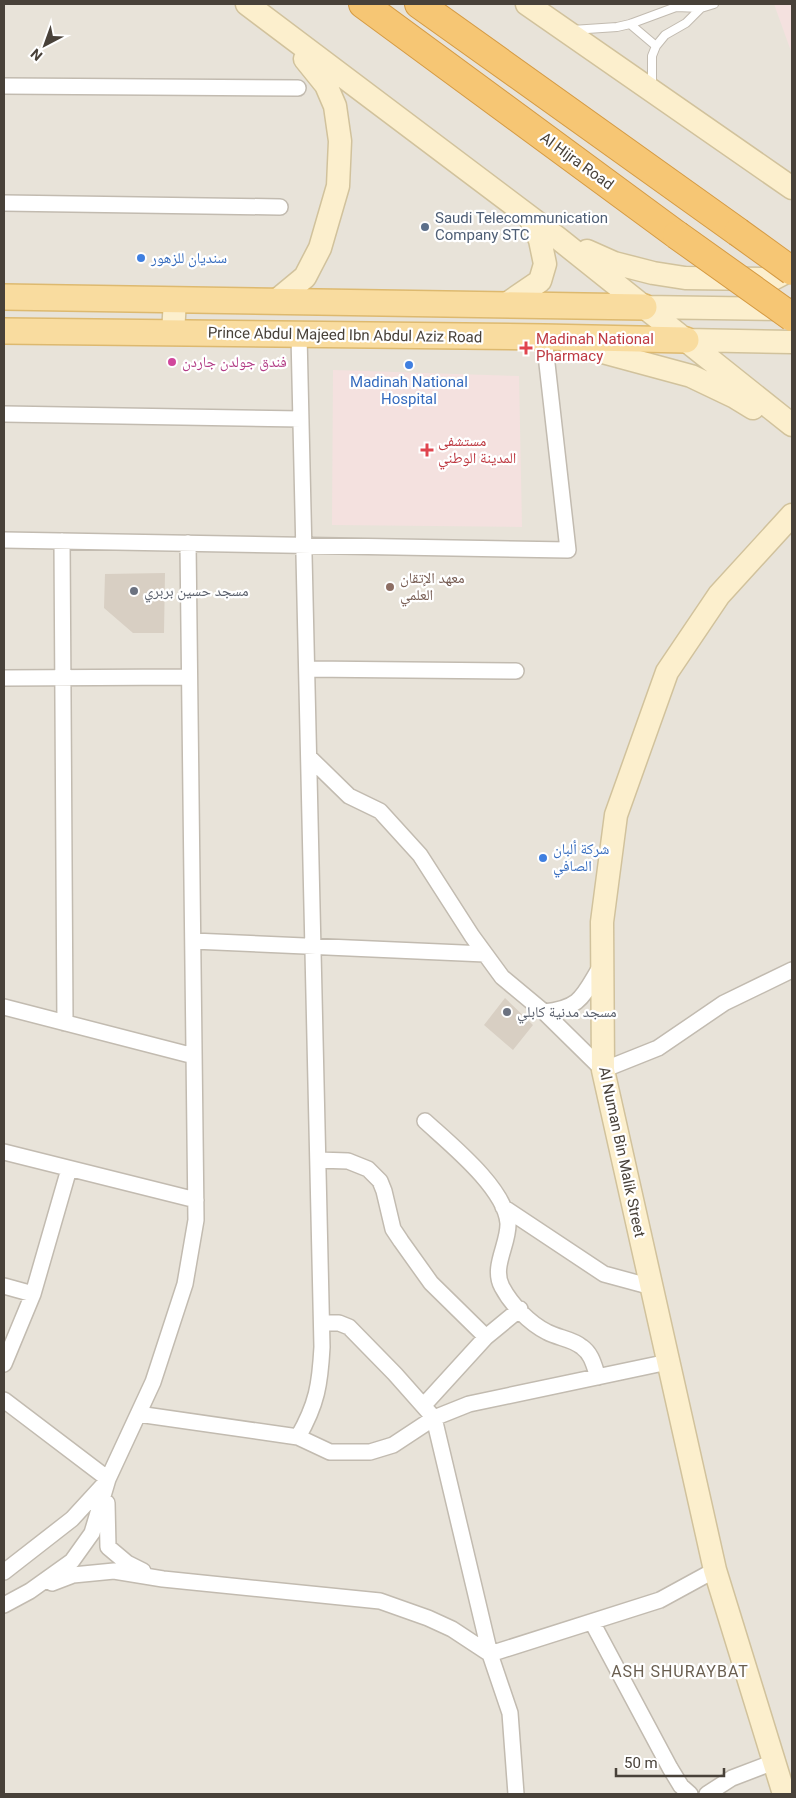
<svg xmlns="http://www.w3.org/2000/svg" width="796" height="1798" font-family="Roboto,'Noto Naskh Arabic',sans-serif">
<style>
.residential{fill:#e8e3d9}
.medical{fill:#f4e1df}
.building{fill:#d8cfc3}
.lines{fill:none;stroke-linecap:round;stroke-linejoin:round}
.lane-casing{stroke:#c2bbb0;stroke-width:10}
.street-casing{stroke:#c2bbb0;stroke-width:18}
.secondary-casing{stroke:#d1c29c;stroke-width:25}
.primary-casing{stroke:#ddb96f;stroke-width:28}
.highway-casing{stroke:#d59b44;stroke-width:30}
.lane{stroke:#fff;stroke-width:8}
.street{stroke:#fff;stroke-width:15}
.secondary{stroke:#fcefcd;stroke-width:22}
.primary{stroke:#f9dc9f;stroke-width:25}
.highway{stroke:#f6c674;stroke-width:28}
.highway-bridge-casing{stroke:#d59b44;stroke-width:30;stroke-linecap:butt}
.highway-bridge{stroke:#f6c674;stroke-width:28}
.service-dot{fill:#5c6f8a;stroke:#fff;stroke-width:2}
.shop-dot{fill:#3f7fe0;stroke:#fff;stroke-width:2}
.health-dot{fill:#e0444e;stroke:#fff;stroke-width:2}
.hotel-dot{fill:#d1479c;stroke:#fff;stroke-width:2}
.education-dot{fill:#8d6e63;stroke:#fff;stroke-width:2}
.worship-dot{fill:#6b7280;stroke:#fff;stroke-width:2}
.labels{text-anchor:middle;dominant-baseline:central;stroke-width:4.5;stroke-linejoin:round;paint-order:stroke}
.street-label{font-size:15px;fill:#484139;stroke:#fff}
.service-label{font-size:15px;fill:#4e5e75;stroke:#fff;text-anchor:start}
.shop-label{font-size:15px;fill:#366cbe;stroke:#fff;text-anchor:start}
.health-label{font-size:15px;fill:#be3a42;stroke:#fff;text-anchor:start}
.hotel-label{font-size:15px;fill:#b23c85;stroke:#fff;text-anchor:start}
.education-label{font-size:15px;fill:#785e54;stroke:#fff;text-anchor:start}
.worship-label{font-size:15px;fill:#5b616d;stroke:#fff;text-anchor:start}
.neighbourhood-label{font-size:16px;letter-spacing:1px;fill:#6a5f50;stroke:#fff}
</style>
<rect width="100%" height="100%" fill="#f4f1ea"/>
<!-- residential -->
<path class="residential" d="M4,4H792V1794H4Z"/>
<!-- medical -->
<path class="medical" d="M774,4H792V54Z
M333,370L519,376L522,527L332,525Z"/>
<!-- building -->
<path class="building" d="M165,573L164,633H133L104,608L105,574Z
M505,998L533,1025L513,1050L484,1025Z"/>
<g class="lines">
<!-- lane casing -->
<g class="lane-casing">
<path id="lane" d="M630,24L656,46
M572,30L617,27L630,24L676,7L701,8L714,4
M652,86V56L656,46L665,35L686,23L701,8"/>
</g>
<!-- street casing -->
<g class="street-casing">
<path id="street" d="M4,86L298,88
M4,203L280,207
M4,414L301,419
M4,540L568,550L544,337
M62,541L65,1023
M307,669L516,671
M4,678L189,677
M309,757L349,796L380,811L420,855L472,936L502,977L544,1012L603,1070L658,1048L724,1003L792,970
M193,941L485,954
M4,1007L194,1056
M544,1012C582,1008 583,995 601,966
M425,1121C450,1144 505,1188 508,1223C509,1244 491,1267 502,1287C511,1304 529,1323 547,1332C558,1338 573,1339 582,1347C592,1354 594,1366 598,1377
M4,1152L196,1200
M318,1160L348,1161L368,1169L380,1181L384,1191L393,1229L401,1241L431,1283L486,1337
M503,1207L604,1274L652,1287
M4,1286L33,1294
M322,1323H339L349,1327L395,1374L434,1418L490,1654L510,1713L516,1794
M4,1364L33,1294L69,1169
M4,1400L108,1479
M424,1405L486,1337L520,1309
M138,1414L298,1437C317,1404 320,1384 322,1347L299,335
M298,1437L330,1452H370L393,1445L434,1418L469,1404L668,1362
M107,1503L108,1547L127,1563L143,1571
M4,1572L72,1519L106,1482
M52,1583L73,1575L114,1571L163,1579L380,1601L428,1618L452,1629L490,1654L660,1600L715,1570
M4,1605L30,1591L72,1561L92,1533L108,1479L153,1382L185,1284L196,1220L188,543
M592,1622L670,1768L681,1786L690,1794
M707,1794L732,1778L774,1762"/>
</g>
<!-- secondary casing -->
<g class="secondary-casing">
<path id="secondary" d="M247,4L559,239L792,425
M527,4L792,188
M587,251L614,263L653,273L685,278L773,279L792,269
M276,301L305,277L320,248L338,186L340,141L335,106L326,85L305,59
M505,305L540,281L545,264L540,240L530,218
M644,307L786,309
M173,333L175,300
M686,340L792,342
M569,343L691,376L735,397L753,408
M784,1794L715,1570L603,1070L602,922L616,815L667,672L719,595L792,515"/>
</g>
<!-- primary casing -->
<g class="primary-casing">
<path id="primary" d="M4,297L644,307
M4,331L544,337L686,340"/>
</g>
<!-- highway casing -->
<g class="highway-casing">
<path id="highway" d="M363,4L677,235
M419,4L738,232"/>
</g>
<!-- lane -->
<use href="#lane" class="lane"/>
<!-- street -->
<use href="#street" class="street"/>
<!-- secondary -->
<use href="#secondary" class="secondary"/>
<!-- primary -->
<use href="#primary" class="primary"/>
<!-- highway -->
<use href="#highway" class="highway"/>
<!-- highway-bridge casing -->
<g class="highway-bridge-casing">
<path id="highway-bridge" d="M738,232L792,271
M677,235L792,317"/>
</g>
<!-- highway-bridge -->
<use href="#highway-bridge" class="highway-bridge"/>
</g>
<!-- markers -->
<circle class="service-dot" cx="425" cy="227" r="5"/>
<g class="shop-dot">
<circle cx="141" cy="258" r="5"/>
<circle cx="409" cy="365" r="5"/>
<circle cx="543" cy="858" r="5"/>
</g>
<g class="health-dot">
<path d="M523.5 340.5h5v5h5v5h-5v5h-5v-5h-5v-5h5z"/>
<path d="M424.5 442.5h5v5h5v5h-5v5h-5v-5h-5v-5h5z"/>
</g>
<circle class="hotel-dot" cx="172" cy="362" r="5"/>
<circle class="education-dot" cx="390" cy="587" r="5"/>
<g class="worship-dot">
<circle cx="134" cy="591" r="5"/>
<circle cx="507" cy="1012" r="5"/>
</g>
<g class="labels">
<!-- street labels -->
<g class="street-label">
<text transform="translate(577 161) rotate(36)">Al Hijra Road</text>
<text transform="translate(345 335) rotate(1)">Prince Abdul Majeed Ibn Abdul Aziz Road</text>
<text transform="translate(622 1152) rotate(78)">Al Numan Bin Malik Street</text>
</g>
<!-- service labels -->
<g class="service-label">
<text x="435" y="218">Saudi Telecommunication<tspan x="435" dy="17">Company STC</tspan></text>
</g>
<!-- shop labels -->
<g class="shop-label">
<text x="151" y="258">سنديان للزهور</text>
<text x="409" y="382" text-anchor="middle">Madinah National<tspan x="409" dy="17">Hospital</tspan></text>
<text x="553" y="849">شركة ألبان<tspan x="553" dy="17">الصافي</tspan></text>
</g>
<!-- health labels -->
<g class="health-label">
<text x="536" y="339">Madinah National<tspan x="536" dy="17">Pharmacy</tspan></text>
<text x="438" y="441">مستشفى<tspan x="438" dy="17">المدينة الوطني</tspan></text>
</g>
<!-- hotel labels -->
<g class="hotel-label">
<text x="182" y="362">فندق جولدن جاردن</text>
</g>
<!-- education labels -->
<g class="education-label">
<text x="400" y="578">معهد الإتقان<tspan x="400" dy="17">العلمي</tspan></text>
</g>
<!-- worship labels -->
<g class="worship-label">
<text x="144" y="591">مسجد حسين بربري</text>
<text x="517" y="1012">مسجد مدنية كابلي</text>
</g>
<!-- neighbourhood labels -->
<g class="neighbourhood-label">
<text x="680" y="1671">ASH SHURAYBAT</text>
</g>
</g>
<!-- border -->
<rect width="796" height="1798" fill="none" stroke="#484139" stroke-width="10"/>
<!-- north arrow -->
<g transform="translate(45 45) rotate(221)" stroke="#ffffff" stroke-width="4" paint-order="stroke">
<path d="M0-4L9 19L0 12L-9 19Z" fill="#484139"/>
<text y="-8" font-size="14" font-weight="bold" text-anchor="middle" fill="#484139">N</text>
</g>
<!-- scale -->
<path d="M616 1768v8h108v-8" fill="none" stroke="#484139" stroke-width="2.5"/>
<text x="624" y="1768" font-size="15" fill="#484139" stroke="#ffffff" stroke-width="4" paint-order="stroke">50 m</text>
</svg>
